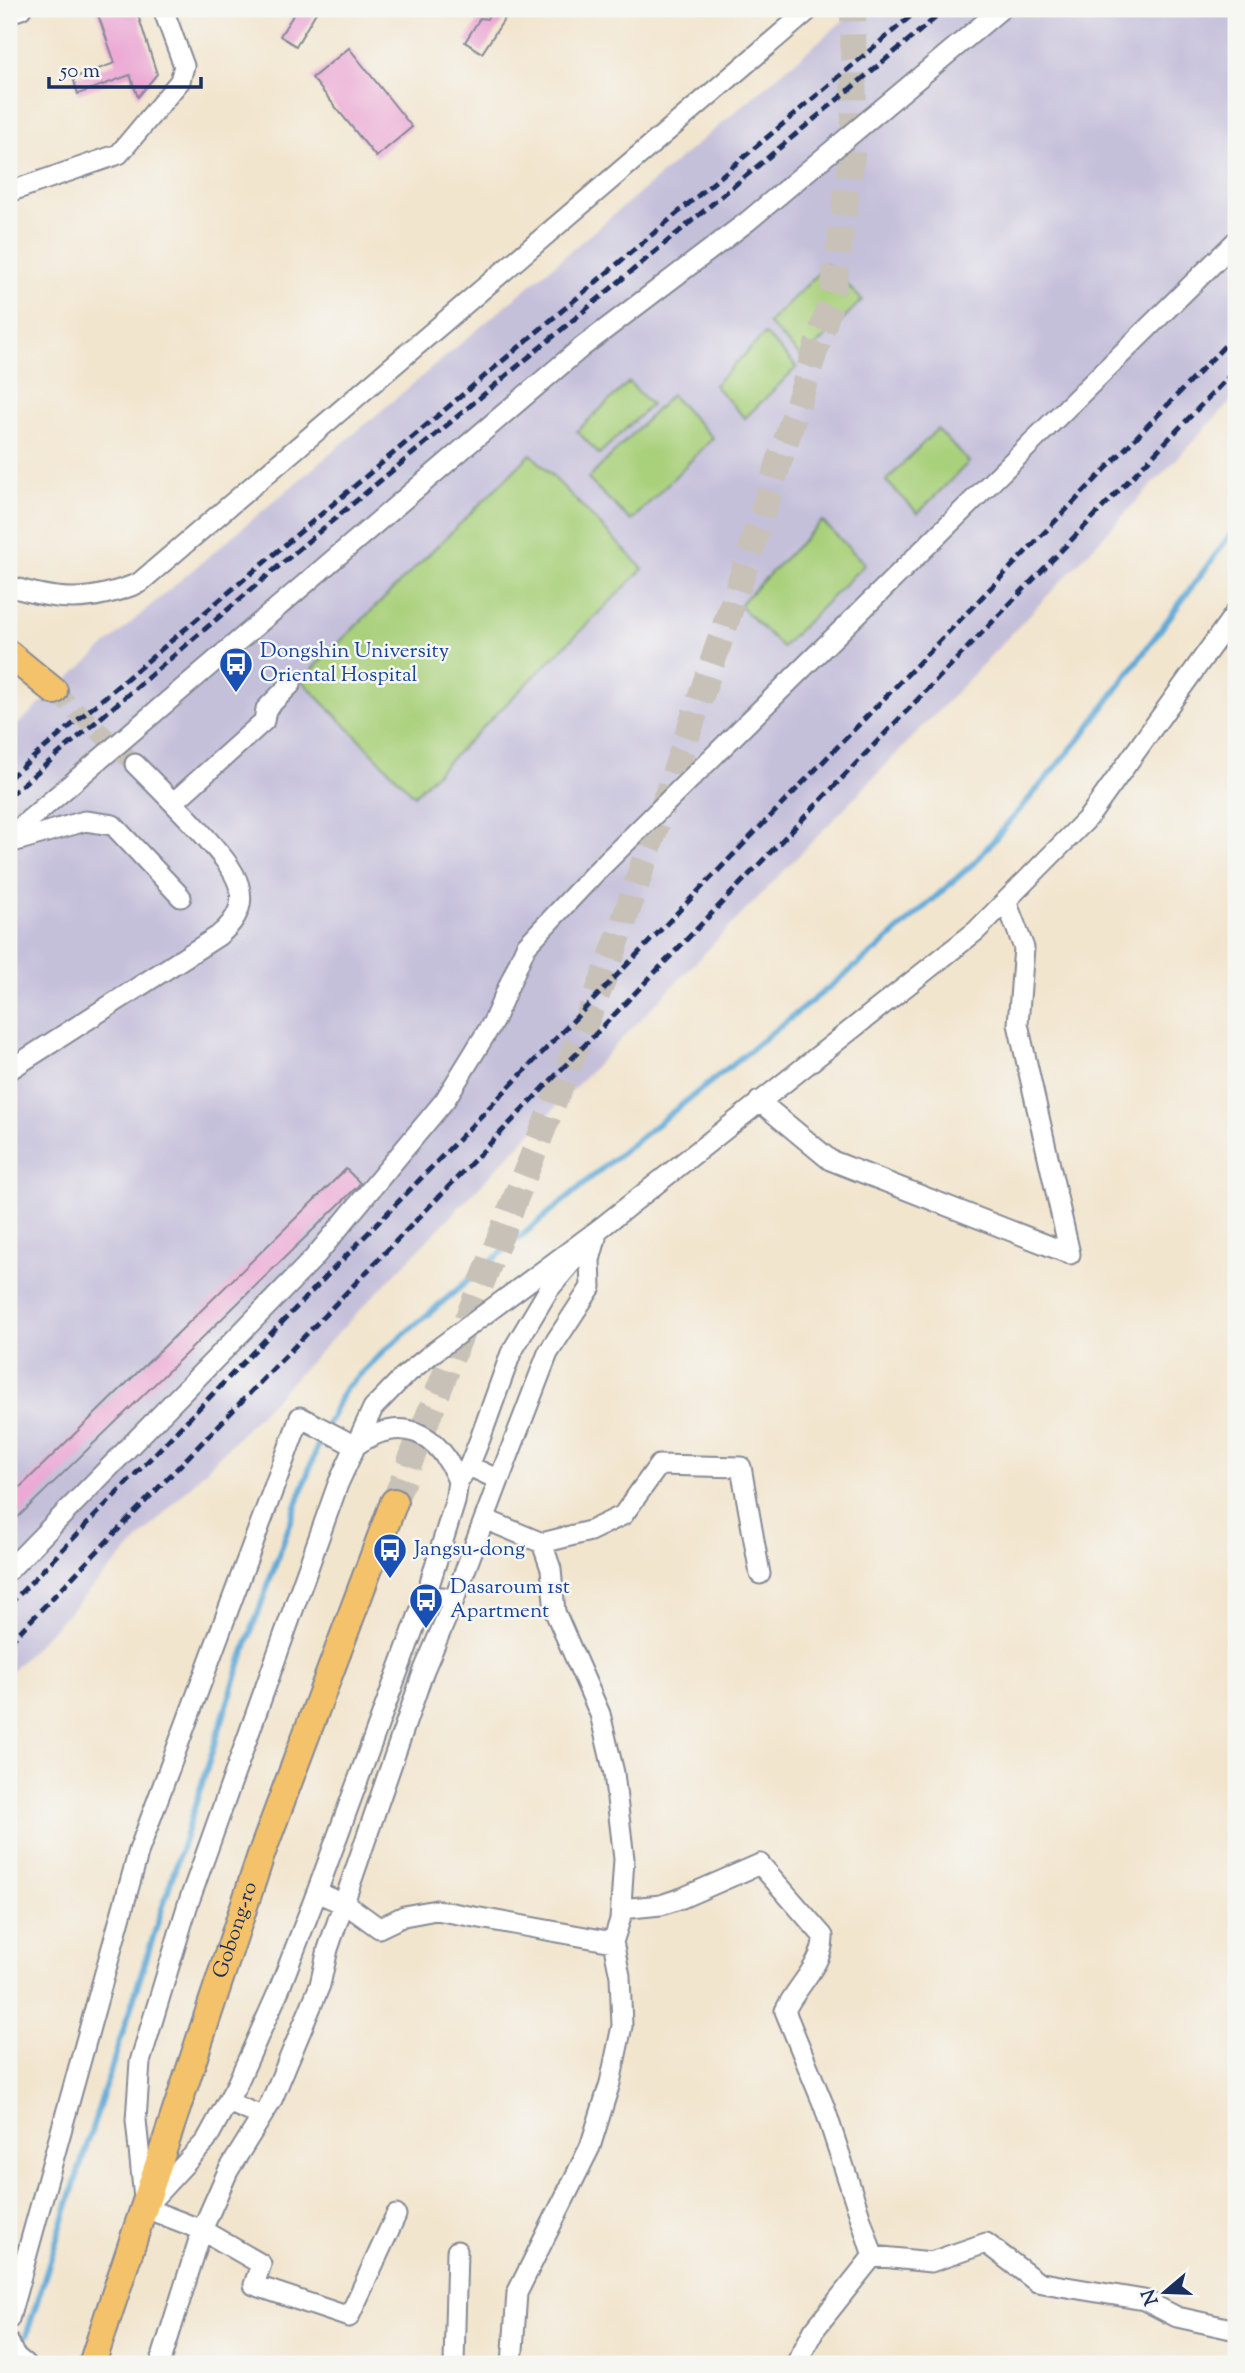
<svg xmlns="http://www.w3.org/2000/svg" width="1245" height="2373" font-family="'Sorts Mill Goudy',serif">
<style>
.industrial{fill:#c5c0da}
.green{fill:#a9d07a;stroke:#62806c;stroke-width:2}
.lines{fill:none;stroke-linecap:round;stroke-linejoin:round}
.stream{stroke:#5ea9d6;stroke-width:6}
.building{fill:#eba9d4}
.minor-tunnel{stroke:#c7c1b8;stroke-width:19;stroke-dasharray:19 10;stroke-linecap:butt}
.major-tunnel{stroke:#c7c1b8;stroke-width:26;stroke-dasharray:26 13;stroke-linecap:butt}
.minor-casing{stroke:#868a96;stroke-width:23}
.major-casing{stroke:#868a96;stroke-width:30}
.minor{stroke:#fff;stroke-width:19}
.major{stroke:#f4c26a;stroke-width:26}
.rail{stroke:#1b2f5e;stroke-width:5;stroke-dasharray:10 5;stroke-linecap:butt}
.labels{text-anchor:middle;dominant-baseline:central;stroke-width:5;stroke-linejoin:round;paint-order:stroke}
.transit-label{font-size:21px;fill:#164399;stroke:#f6f6f2;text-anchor:start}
.street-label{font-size:21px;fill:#1b2f5e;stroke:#f6f6f2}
</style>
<rect width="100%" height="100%" fill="#f6f6f2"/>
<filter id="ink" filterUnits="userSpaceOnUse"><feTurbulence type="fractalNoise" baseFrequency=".0143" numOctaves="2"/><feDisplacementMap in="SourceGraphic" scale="14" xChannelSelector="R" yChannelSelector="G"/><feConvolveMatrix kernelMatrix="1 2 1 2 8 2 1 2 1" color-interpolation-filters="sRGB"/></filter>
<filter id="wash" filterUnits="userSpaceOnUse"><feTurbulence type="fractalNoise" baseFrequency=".00686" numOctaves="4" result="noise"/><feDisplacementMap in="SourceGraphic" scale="28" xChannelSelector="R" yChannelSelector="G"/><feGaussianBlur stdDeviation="1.57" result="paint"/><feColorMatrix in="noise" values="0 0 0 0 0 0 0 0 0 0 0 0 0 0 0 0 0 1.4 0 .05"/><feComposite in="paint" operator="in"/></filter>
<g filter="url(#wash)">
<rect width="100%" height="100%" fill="#f2e5ce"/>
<!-- industrial -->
<path class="industrial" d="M857,9H1236V396L966,682L9,1674V732L151,605Z"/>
<!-- green -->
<path class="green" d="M827,265L862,300L803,359L768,323Z
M765,334L797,367L745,418L714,385Z
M629,382L651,405L599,454L577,431Z
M671,395L713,438L631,521L588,479Z
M937,429L969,462L918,513L886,481Z
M531,454L643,569L414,795L301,680Z
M822,521L865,564L782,647L739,605Z"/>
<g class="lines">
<!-- stream -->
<path class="stream" d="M26,2336L242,1658L319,1442L344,1390L384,1351L611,1161L876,950L976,861L1083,735L1236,527"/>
</g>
<g id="blocks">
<!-- building -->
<path class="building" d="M96,9H136L157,74L138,97L130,75L78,94L73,78L115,63Z
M297,9H318L296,46L280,36Z
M491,9H511L482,53L465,42L480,18L487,19Z
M349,48L412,127L376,157L312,78Z
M346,1169L360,1183L358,1186L9,1526V1498Z"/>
</g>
</g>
<g filter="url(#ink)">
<use href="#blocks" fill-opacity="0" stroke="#868a96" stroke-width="2"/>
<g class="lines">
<!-- minor-tunnel -->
<path class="minor-tunnel" d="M54,691L135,764"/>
<!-- major-tunnel -->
<path class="major-tunnel" d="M394,1502L608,967L744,570L832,299L854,140L853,9"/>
<!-- minor casing -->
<g class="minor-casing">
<path id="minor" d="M9,13L21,9
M9,192L119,154L180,81L184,66L163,9
M9,586C59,602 89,603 139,583L810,9
M174,802L264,721L266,709L291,684
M9,837L582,347L748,221L1001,9
M9,843L85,821L113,825L181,897
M1006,901L1024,948L1018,1024L1070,1254
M9,1070L218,936C265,898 229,864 200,831C179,808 157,786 135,764
M759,1101L830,1160L1070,1254
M355,1446C402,1413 438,1432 458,1481
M499,1480L548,1353L591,1287L590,1260L596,1238
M487,1520L542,1543L590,1531L623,1515L659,1465L741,1467L760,1574
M9,1570L313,1259L445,1100L493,1022L526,946L595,873L1236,241
M442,1597L454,1600L499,1480L469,1466
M317,1892L350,1907L379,1928L404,1916L436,1910L613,1942
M621,1909L661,1905L682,1898L760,1864L823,1936C824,1964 796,1986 785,2011L824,2106L873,2256L814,2330L796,2364
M228,2102L261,2116
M144,2199L136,2120L140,2062L187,1907L338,1484L373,1408L403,1377L435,1351L598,1230L976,931L1088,818L1236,612
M148,2204L206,2141L237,2084L279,1990L317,1892L427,1592L455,1502L458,1481L469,1466L480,1439L511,1353L549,1289L582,1250
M145,2208L202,2230L261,2264L254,2285L349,2317L396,2215
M873,2256L931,2262L986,2243L1037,2282L1144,2300L1177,2317L1236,2330
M9,2319L139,1850L300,1417L355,1446
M9,2343L14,2355L25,2364
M160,2364L202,2230L228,2171L271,2102L320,1985L328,1949L424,1670L454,1600
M454,2364L457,2251
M512,2364L517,2293L590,2147L610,2083L622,2026L620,1976L613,1942L620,1920L624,1859L614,1773L600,1714L555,1612L551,1569L542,1543"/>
</g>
<!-- major casing -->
<g class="major-casing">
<g id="major">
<path d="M9,654L54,691"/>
<path id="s1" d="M92,2364L261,1855L394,1502"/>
</g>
</g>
<!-- minor -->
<use href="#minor" class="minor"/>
<!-- major -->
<use href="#major" class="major"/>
<!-- rail -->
<path class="rail" d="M9,778L919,9
M9,796L320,531L946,9
M9,1605L1236,334
M9,1643L1236,369"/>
</g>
</g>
<!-- icons -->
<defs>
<g id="bus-pin" transform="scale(1.75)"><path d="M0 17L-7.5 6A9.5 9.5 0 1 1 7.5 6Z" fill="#1a4fb4" stroke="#f6f6f2"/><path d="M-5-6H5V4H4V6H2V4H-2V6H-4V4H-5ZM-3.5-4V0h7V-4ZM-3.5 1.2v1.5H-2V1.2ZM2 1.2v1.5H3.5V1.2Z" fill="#fff"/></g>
</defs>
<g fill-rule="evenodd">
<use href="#bus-pin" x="236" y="664"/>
<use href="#bus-pin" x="390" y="1550"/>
<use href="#bus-pin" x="426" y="1600"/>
</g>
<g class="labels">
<!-- transit labels -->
<g class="transit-label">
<text x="260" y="652">Dongshin University<tspan x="260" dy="24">Oriental Hospital</tspan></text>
<text x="414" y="1550">Jangsu-dong</text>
<text x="450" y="1588">Dasaroum 1st<tspan x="450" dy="24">Apartment</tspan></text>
</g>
<!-- street labels -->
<g class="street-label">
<text stroke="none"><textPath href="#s1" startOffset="457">Gobong-ro</textPath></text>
</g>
</g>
<!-- margin -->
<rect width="1245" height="2373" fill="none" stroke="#f6f6f2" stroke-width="35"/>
<!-- north arrow -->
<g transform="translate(1165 2292) rotate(251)" stroke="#f6f6f2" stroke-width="5" paint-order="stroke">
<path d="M0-5L12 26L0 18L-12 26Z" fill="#1b2f5e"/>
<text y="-10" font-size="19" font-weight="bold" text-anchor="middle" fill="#1b2f5e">N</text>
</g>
<!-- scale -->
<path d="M49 77v10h152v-10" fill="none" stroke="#1b2f5e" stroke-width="3.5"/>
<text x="60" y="77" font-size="21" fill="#1b2f5e" stroke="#f6f6f2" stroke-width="5" paint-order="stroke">50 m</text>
</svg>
